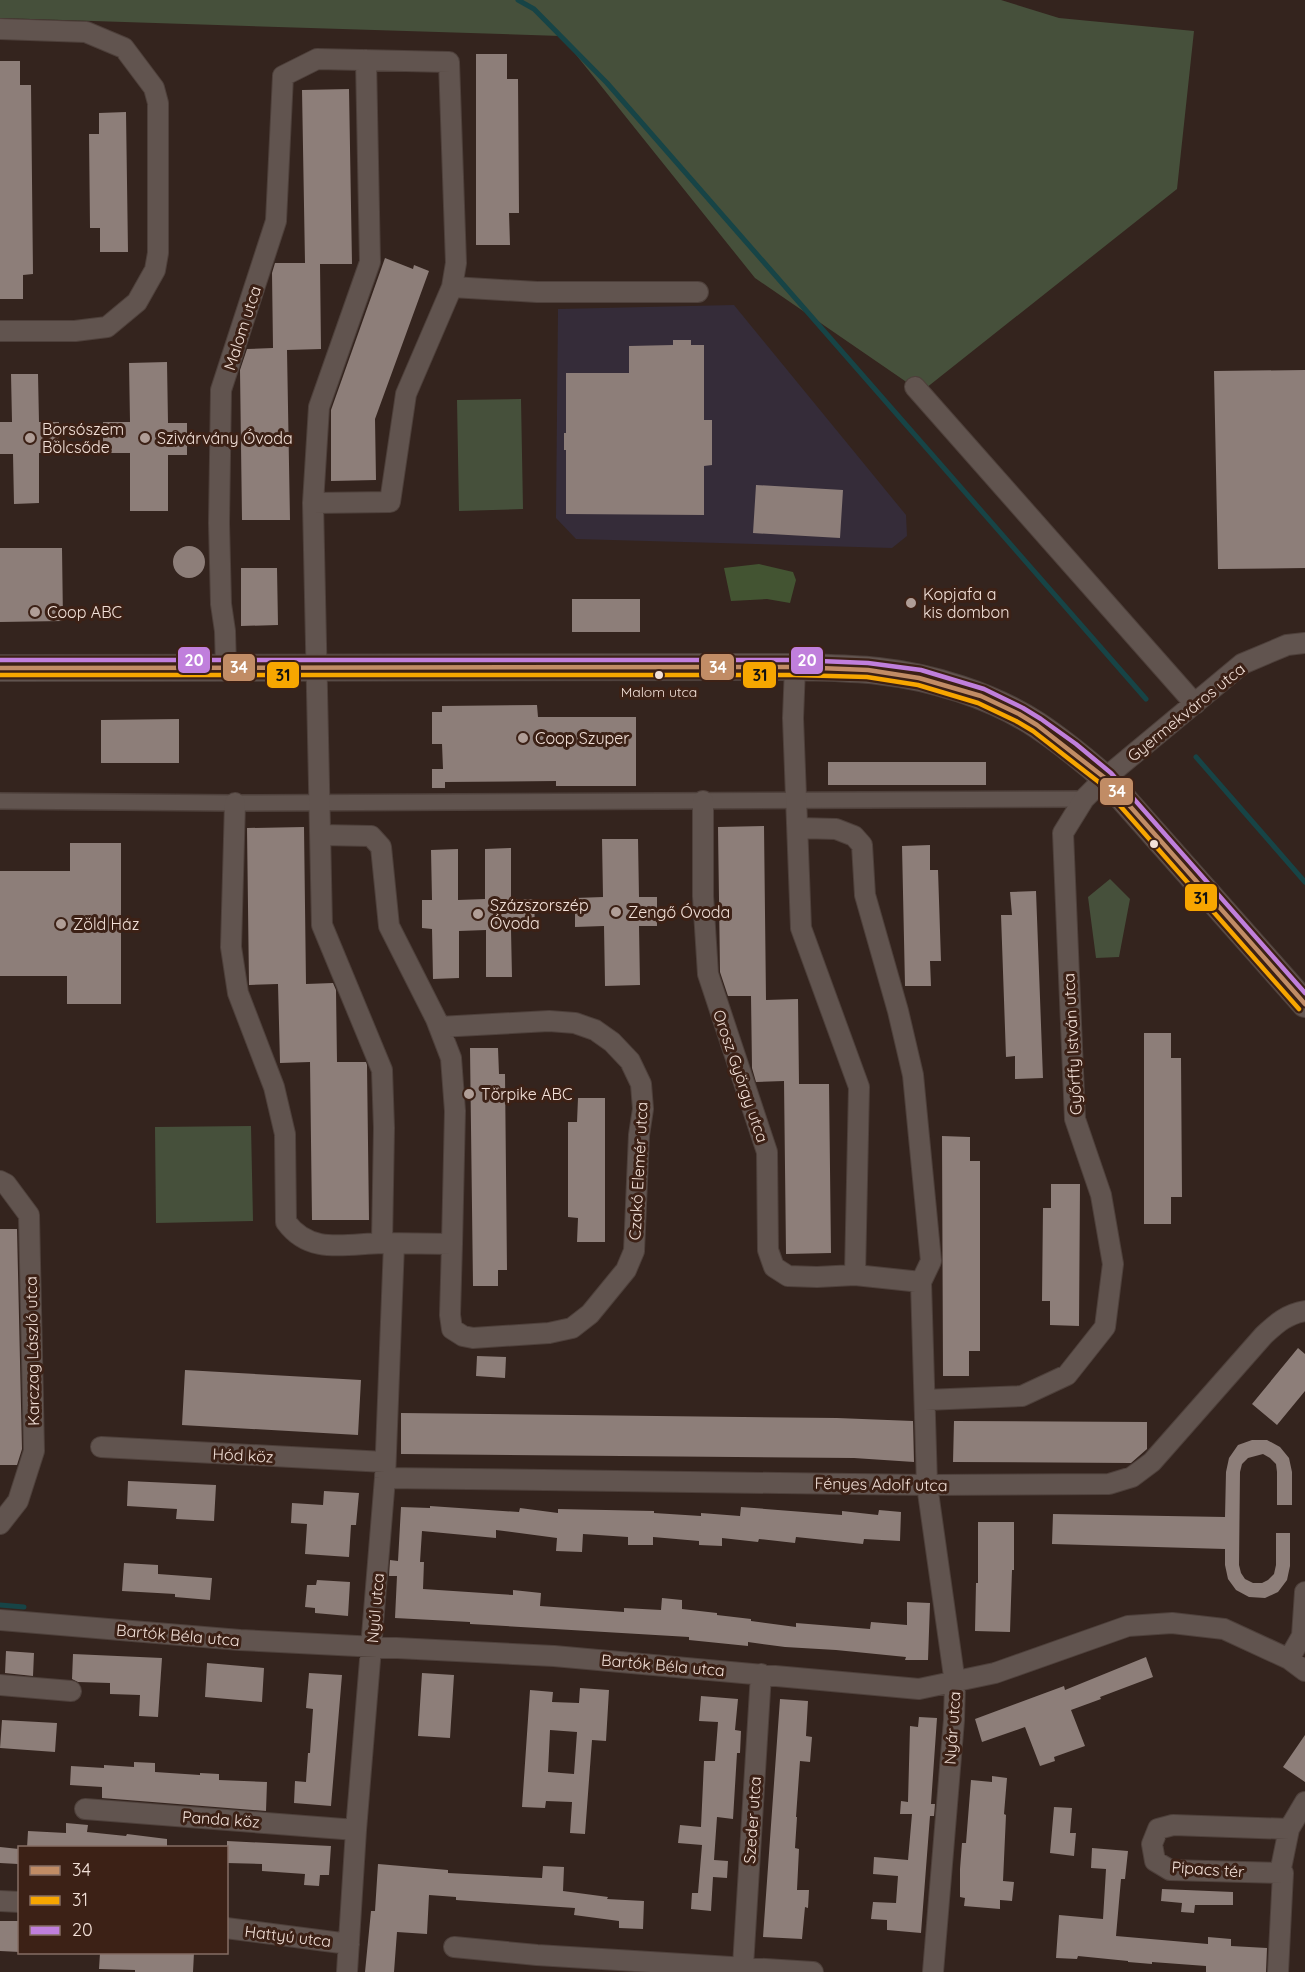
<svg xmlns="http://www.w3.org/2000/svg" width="1305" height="1972" font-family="Quicksand,sans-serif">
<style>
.education{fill:#352c39}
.green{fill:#46503b}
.forest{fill:#435432}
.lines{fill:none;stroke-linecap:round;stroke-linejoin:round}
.stream{stroke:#174446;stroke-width:5}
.building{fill:#8d7e79;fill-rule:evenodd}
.pedestrian-casing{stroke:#4e403b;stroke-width:18}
.minor-casing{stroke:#4e403b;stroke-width:22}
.tertiary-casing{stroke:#4e403b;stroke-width:28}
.pedestrian{stroke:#61544f;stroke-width:15}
.minor{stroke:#61544f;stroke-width:20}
.tertiary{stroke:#61544f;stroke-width:26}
.bus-1-casing{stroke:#3c2116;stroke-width:9}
.bus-2-casing{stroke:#3c2116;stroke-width:9}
.bus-3-casing{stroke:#3c2116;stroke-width:9}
.bus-1{stroke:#c18c65;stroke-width:4.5}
.bus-2{stroke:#f7a600;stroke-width:4.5}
.bus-3{stroke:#c07fdc;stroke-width:4.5}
.poi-dot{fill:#b09e97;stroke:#3c2116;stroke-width:2}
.bus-dot{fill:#f2e0d8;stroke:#3c2116;stroke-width:2}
.labels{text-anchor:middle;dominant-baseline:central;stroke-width:6;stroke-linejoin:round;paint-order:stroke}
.bus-label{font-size:14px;fill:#f2e0d8;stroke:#3c2116}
.street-label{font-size:16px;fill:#f2e0d8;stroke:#3c2116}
.poi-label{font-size:16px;fill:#f2e0d8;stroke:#3c2116;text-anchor:start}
.line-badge{stroke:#3c2116;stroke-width:2}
.badge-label{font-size:16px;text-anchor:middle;font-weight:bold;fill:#fff}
.pale-badge-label{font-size:16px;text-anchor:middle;font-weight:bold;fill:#111}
</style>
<rect width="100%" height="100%" fill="#34241e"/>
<!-- education -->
<path class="education" d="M734,305L906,515L907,536L892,548L576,539L556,518L558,309Z"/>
<!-- green -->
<path class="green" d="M0,0H1001L1059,18L1194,31L1177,189L921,392L755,278L561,36L0,18Z
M521,399L523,509L459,511L457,400Z
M1110,879L1130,899L1119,957L1096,958L1088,897Z
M251,1126L253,1221L156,1223L155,1127Z"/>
<!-- forest -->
<path class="forest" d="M759,564L793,572L796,580L790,603L767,599L731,601L724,568Z"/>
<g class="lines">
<!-- stream -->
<path class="stream" d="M518,0L534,9L607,83L1146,699
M1196,757L1305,882
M0,1605L24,1607"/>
</g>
<!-- building -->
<path class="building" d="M476,54H507V79H518L519,213H509L510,245H476Z
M0,61H20V85H31L33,274L23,275V299H0Z
M349,89L352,264H320L321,349L287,350L290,520H242L240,370L247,349L273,348L272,273L275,263H305L302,90Z
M126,112L128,252H100V228H90L89,134H99V113Z
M385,258L413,269L414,265L429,271L375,419L376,480L331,481V410Z
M673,340H691V345H704V420H712V465L704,466V515L566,514V450H564V433H566V373H629V346L673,345Z
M167,362L168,423H187V455H168V511H130V453H103V422H130L129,363Z
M1305,370V568L1218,569L1214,371Z
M11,374H38L39,422H59V453H39V503L14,504L13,454H0V422H12Z
M756,485L843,490L840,538L753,533Z
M173 562a16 16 0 1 1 32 0a16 16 0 1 1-32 0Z
M0,548H62L63,621L0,622Z
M241,568H277L278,625L241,626Z
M572,599H640V632H572Z
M537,705L538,717H636V786H556V781L445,782V788H432V769H443L442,744H432V712H442V706Z
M179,719V763H101V720Z
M828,762H986V785H828Z
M764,826L766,1000L798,999L799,1084H829L831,1253L786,1254L784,1081L756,1082L752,1068L751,996H728L720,972L718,827Z
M304,827L306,984L333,983L336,990L337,1062H366L367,1065L369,1220H312L310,1062L280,1063L278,984L249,985L247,828Z
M602,839H638L639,897H657V926H639L640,985L605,986L604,926L575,927V898L603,897Z
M70,843H121V1004H67V976H0V871H70Z
M930,845V870H938L941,961H930L931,986H905L902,846Z
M511,848V899H534L535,930H511L512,977H486V930L459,931V978L433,979L432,929L422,928V900H432L431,850L458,849V900L485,899V849Z
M1036,891L1043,1078L1015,1079V1056L1006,1057L1001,915H1012L1010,892Z
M1144,1033H1171V1058H1181L1182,1197H1171V1224H1144Z
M470,1048H498L499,1074H505L507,1270H498V1286H473Z
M578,1098H605V1242H577L578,1218L568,1217V1122H577Z
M942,1136L970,1137V1161H980V1351H969V1376H943Z
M1051,1184H1080L1079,1326L1050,1325V1301H1042L1043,1208H1051Z
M0,1229H17L22,1449L17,1465H0Z
M1298,1348L1305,1354V1391L1277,1425L1252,1404Z
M477,1356L506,1357L505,1378L476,1376Z
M185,1370L361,1380L358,1435L182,1425Z
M401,1413L837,1418L913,1421L914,1462L854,1458L401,1454Z
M954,1421L1147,1422V1449L1131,1463L953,1462Z
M1252,1440H1267L1280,1447L1289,1458L1292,1472V1505H1277V1472L1276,1464L1270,1458L1263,1454L1248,1458L1242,1464L1240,1472L1239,1565L1241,1573L1245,1579L1253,1583H1262L1268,1580L1274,1574L1276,1565V1533H1290V1566L1287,1580L1278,1592L1265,1598L1249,1597L1236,1590L1228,1579L1225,1565V1549L1052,1544L1053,1514L1225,1517L1226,1472L1229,1458L1238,1445Z
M128,1481L216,1485L214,1521L176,1519L177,1509L127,1506Z
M324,1491L359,1493L356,1525H351L349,1557L305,1554L307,1524L291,1523L292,1503L323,1505Z
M430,1506L519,1512L520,1508L558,1513V1509L654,1511V1513L701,1516V1513L740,1516L741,1507L842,1515V1511L878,1515L879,1510L901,1512L900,1541L864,1539L863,1544L796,1537L795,1543L759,1539L758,1542L722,1538V1546L699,1545V1541L653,1537V1545H628V1537L583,1534L582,1552L556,1551L557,1538L496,1530V1538L422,1531L420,1562H424L423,1589L513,1595V1590L541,1593L540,1606L624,1612V1608L661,1610L662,1598L682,1600V1609L717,1613V1615L751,1619V1621L796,1627V1623L870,1629L871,1622L907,1625V1602L930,1603L928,1660H905L906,1657L836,1650L785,1647L748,1642V1646L689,1640V1637L489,1625L470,1624V1622L395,1618L397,1576H389L390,1560L398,1561L401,1507L430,1508Z
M978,1522H1014V1570H1012L1010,1632L975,1631L976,1583H978Z
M124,1563L158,1565V1574L212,1578L210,1600L175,1597V1594L122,1591Z
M317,1580L350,1582L348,1616L315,1613V1608L305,1607L307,1585H316Z
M6,1651L34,1653L33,1676L5,1673Z
M73,1654L162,1658L158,1717L139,1716L140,1695L110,1694V1683L78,1682L72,1679Z
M1146,1657L1153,1677L1100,1697L1101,1699L1071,1710L1085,1746L1054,1757L1055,1761L1040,1766L1025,1727L982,1742L975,1719L1064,1686L1065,1690Z
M207,1663L264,1668L262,1702L205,1697Z
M309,1673L342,1675L331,1806L294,1803L295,1781L306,1782L308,1753H310L313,1709L306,1708Z
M422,1673L454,1675L450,1738L418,1736Z
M580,1688L609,1690L606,1741L592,1740L585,1834L570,1833L572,1802L546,1801L545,1808L522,1807L530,1690L553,1692L552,1702L579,1703ZM550,1730L577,1732L574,1774L548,1772Z
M701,1696L738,1699L735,1730L741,1731L740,1753H737L733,1819L717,1817L714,1860L728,1861L727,1878L713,1877L711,1911L691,1909L692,1893H698L702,1845L678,1843L680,1825L701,1827L704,1761H715L718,1722L699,1721Z
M780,1699L808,1701L806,1736L812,1737L810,1762L800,1761L796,1817H797L795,1848L799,1849L797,1890H809L808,1908L805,1907L802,1939L763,1937Z
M919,1717L937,1718L931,1804H935L934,1816H930L921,1933L887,1930V1920L871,1919L873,1902L896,1903L898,1876L873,1874L874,1857L908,1860L912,1814H900L901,1801L908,1802L910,1726L918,1727Z
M2,1720L57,1723L55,1752L0,1748Z
M1305,1735V1782L1283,1767Z
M134,1762L155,1763V1772L200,1775V1773L219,1774V1780L267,1782L266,1811L102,1798V1787L70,1785L71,1766L104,1768V1765L134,1767Z
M992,1776L1007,1778L1004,1814L1006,1815L1003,1881L1014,1882L1012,1901L1000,1900V1909L964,1906L965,1898L960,1897V1869L962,1843H966L971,1780L992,1782Z
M1054,1807L1072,1808L1070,1833H1076L1074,1856L1050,1853Z
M66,1823L88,1825L87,1832L126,1836L127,1834L167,1839V1848H27L28,1831L66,1833Z
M227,1841L331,1846L329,1875H320L319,1886L304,1885L305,1874L262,1871V1864L227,1863Z
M0,1847L19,1849L18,1864L0,1863Z
M1092,1848L1128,1851L1125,1879H1121L1116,1936L1208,1944V1937L1231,1939V1946L1267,1948L1266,1972H1206V1966L1152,1962V1964L1128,1962V1961L1078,1956L1077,1959L1056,1958L1059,1915L1103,1919L1106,1869L1091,1868Z
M378,1864L448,1870V1873L542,1878L543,1866L564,1867L563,1891L608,1897L607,1899L644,1901L643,1929L619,1928V1921L574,1915L575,1908L456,1900V1897L429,1895L427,1934L397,1932L394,1972H365L371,1911H375Z
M1162,1889L1233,1892V1905H1195L1194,1913L1181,1912L1182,1903L1161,1901Z
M0,1921H20V1952L0,1951Z
M100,1953H194L193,1972H135V1970L99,1969Z"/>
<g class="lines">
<!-- pedestrian casing -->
<g class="pedestrian-casing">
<path id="pedestrian" d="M0,801L235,803L1084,799"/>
</g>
<!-- minor casing -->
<g class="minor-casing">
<path id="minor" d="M0,29L86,32L124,48L154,88L158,103V253L155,270L137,302L107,327L75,331H0
M452,287L537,292H698
M915,387L1195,704
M795,667L793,718L801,928L859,1087L855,1275L921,1282
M226,668L225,631L221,604L219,523L221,390L276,221L283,76L317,59L449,62L456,263L452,287L406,394L390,502L313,503
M703,801V896L708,974L767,1152L768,1250L774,1267L788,1276L817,1277L855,1275
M235,803L231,947L238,993L274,1087L285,1134L286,1222C310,1255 345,1244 382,1243
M798,828L836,829L854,836L862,845L865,895L898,1011L913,1075L931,1261L921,1282L927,1485L955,1683L954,1720L933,1972
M321,835L371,836L381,847L389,926L436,1019L451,1058L455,1111L452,1244L382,1243L384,1128L382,1070L322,925L313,503L319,407L370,262L366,60
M439,1027L549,1021L575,1023L595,1030L612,1042L630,1061L641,1084L643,1109L639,1135L634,1251L626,1270L590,1314L572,1328L549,1333L473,1338L463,1336L452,1329L450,1315L452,1244
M0,1181L6,1184L29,1215L34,1451L18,1501L0,1524
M925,1400L1022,1396L1067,1375L1105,1327L1113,1264L1101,1195L1075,1119L1063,833L1084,799L1105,778L1242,664L1287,645L1305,643
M101,1447L385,1462
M385,1478L927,1485L1109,1484L1132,1477L1152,1462L1264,1335C1277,1323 1287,1314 1305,1311
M0,1620L240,1640L554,1656L919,1689L995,1673L1128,1626L1172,1623L1224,1629L1289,1659L1305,1671
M1289,1659L1302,1636L1305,1592
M0,1685L71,1691
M85,1809L356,1830
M1283,1873L1170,1870L1155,1861L1152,1844L1158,1829L1173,1825L1289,1829
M0,1901L20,1902
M226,1928L349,1944
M454,1947L537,1955L813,1972
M743,1966L761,1674
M347,1972L356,1830L385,1478L394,1244
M1278,1972L1283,1873L1281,1868L1289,1829L1305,1802"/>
</g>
<!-- tertiary casing -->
<g class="tertiary-casing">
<path id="tertiary" d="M0,668L795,667C823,668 850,668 878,671C932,677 991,695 1037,725C1061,741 1083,759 1105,778L1305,1004"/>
</g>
<!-- pedestrian -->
<use href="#pedestrian" class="pedestrian"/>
<!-- minor -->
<use href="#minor" class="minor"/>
<!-- tertiary -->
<use href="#tertiary" class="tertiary"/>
<!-- bus-1 casing -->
<g class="bus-1-casing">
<path id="bus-1" d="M0,668L795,667L868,670L919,678L981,696L1019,714L1037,725L1105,778L1305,1004"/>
</g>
<!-- bus-2 casing -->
<g class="bus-2-casing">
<path id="bus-2" d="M0,675H795L867,677L918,685L978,703L1016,721L1033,731L1100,783L1299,1009"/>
</g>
<!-- bus-3 casing -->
<g class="bus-3-casing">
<path id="bus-3" d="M0,660H795L868,663L921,670L984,689L1023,708L1041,719L1076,744L1111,773L1305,993"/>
</g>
<!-- bus-1 -->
<use href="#bus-1" class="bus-1"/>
<!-- bus-2 -->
<use href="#bus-2" class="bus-2"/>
<!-- bus-3 -->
<use href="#bus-3" class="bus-3"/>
</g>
<!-- markers -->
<g class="poi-dot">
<circle cx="30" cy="438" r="6"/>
<circle cx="145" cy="438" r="6"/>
<circle cx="911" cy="603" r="6"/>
<circle cx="35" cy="612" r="6"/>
<circle cx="523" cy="738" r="6"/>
<circle cx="616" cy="912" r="6"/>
<circle cx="478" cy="914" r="6"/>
<circle cx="61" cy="924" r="6"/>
<circle cx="469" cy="1094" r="6"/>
</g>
<g class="bus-dot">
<circle cx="659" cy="675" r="5"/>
<circle cx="1154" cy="844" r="5"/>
</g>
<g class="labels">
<!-- bus labels -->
<g class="bus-label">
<text x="659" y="692">Malom utca</text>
</g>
<!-- street labels -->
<g class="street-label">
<text transform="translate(242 328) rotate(-72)">Malom utca</text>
<text transform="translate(1186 712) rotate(-39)">Gyermekváros utca</text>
<text transform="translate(1072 1044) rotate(-93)">Győrffy István utca</text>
<text transform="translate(741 1076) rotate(71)">Orosz György utca</text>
<text transform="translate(638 1171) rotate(-87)">Czakó Elemér utca</text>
<text transform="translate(32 1351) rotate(-91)">Karczag László utca</text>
<text transform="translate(243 1455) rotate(3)">Hód köz</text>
<text transform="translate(881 1484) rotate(1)">Fényes Adolf utca</text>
<text transform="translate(375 1608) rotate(-85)">Nyúl utca</text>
<text transform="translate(178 1635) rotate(5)">Bartók Béla utca</text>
<text transform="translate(663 1665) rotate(5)">Bartók Béla utca</text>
<text transform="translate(952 1728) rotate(-86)">Nyár utca</text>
<text transform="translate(221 1819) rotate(4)">Panda köz</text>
<text transform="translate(752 1820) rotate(-86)">Szeder utca</text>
<text transform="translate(1208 1869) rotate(4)">Pipacs tér</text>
<text transform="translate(288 1936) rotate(7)">Hattyú utca</text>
</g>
<!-- poi labels -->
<g class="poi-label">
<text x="42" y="429">Borsószem<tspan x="42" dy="18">Bölcsőde</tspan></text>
<text x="157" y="438">Szivárvány Óvoda</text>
<text x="923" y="594">Kopjafa a<tspan x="923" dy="18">kis dombon</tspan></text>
<text x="47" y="612">Coop ABC</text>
<text x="535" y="738">Coop Szuper</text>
<text x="490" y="905">Százszorszép<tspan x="490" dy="18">Óvoda</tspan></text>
<text x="628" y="912">Zengő Óvoda</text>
<text x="73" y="924">Zöld Ház</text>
<text x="481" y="1094">Törpike ABC</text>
</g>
</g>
<g class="line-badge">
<rect x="177" y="646" width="34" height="28" rx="6" fill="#c07fdc"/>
<rect x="790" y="646" width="34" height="29" rx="6" fill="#c07fdc"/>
<rect x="700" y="653" width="35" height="28" rx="6" fill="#c18c65"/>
<rect x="222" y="653" width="34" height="29" rx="6" fill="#c18c65"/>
<rect x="266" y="661" width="34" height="28" rx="6" fill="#f7a600"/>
<rect x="742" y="661" width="35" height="28" rx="6" fill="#f7a600"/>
<rect x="1099" y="777" width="35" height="29" rx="6" fill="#c18c65"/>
<rect x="1184" y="883" width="34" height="29" rx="6" fill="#f7a600"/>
</g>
<g class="badge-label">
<text x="194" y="666">20</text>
<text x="807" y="666">20</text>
<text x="718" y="673">34</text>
<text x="239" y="673">34</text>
<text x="1117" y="797">34</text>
</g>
<g class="pale-badge-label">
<text x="283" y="681">31</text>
<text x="760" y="681">31</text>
<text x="1201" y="904">31</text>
</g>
<!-- legend -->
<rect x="18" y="1846" width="210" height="108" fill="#3c2116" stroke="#856d64" stroke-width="1.5"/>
<rect x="30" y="1866" width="30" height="9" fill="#c18c65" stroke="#856d64" stroke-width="1.5"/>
<text x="72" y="1876" font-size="18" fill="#f2e0d8">34</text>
<rect x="30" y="1896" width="30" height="9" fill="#f7a600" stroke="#856d64" stroke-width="1.5"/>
<text x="72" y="1906" font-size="18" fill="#f2e0d8">31</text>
<rect x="30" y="1926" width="30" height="9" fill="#c07fdc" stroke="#856d64" stroke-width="1.5"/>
<text x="72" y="1936" font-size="18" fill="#f2e0d8">20</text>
</svg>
